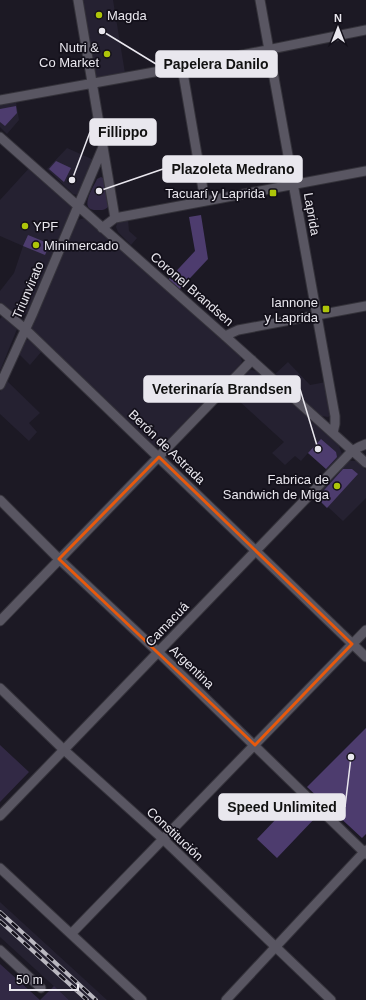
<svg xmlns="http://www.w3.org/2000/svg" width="366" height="1000" font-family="Helvetica,sans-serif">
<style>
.built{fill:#252131}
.green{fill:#322945}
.building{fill:#4d3c6e}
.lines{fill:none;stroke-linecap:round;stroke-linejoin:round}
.minor-casing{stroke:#34323a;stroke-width:11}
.minor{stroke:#595662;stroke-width:9}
.rail-casing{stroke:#bab8c0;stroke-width:4}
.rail{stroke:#13101a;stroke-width:2.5;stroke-dasharray:8;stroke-linecap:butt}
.marked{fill:none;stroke:#e8590c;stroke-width:3;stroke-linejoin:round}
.poi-dot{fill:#aec509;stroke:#13101a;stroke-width:1.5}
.labels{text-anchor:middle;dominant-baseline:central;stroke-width:3.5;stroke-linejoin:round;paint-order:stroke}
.poi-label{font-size:13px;fill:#e9e7ee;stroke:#13101a;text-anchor:end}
.street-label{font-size:13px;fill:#e9e7ee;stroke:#13101a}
.leader{fill:none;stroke:#e9e7ee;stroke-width:1.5}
.callout-dot{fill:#e9e7ee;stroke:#13101a;stroke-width:1.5}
.callout{fill:#e9e7ee;stroke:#e9e7ee;stroke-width:1.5}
.callout-label{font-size:14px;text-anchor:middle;font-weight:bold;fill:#111}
</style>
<rect width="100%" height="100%" fill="#1c1924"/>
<!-- built -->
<path class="built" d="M81,0H113L125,73L100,78L96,77L94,74Z
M16,102L19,120L7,134L0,127V105Z
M67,148L94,160L80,192L77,195L73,194L47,169Z
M31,166L71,204L72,208L71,211L27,313L23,316H20L16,315L0,302V291L14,273L23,246L0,236V200Z
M85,218L89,219L240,356L242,361L240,367L161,447H157L153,446L34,334L31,330V324L75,224L78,220L81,219Z
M128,219L129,231L137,238L131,245L118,232L116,227L117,223L120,221Z
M4,314L17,326V329L0,371V319Z
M30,339L42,351L30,365L18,353L24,341Z
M288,362L310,385L326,382L332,413L330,416L328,417L321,416L275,374Z
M251,370L257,371L339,446L342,454L327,470L308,453L301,461L295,456L285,465L272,453L284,442L228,391L248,371Z
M6,380L40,413L29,423L37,432L29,441L0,414V392Z
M350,461H357L366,470V498L343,521L315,495L347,462Z
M0,902L107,1000H69L0,937Z"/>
<!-- green -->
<path class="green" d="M101,177L103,178L104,180L108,205V207C104,211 101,210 96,210C78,210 93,188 97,179Z
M0,745L29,772L0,802Z
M0,964L40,1000L54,986L69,1000H0Z"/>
<!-- building -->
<path class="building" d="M16,106L17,113L5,126L0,122V109Z
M56,161L71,168L64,182L49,169Z
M201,215L208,259L178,291L167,281L195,251L189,217Z
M28,235L50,244L45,255L23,246Z
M321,439L336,452L337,457L326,469L308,453Z
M343,469H352L358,474L327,508L317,498Z
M366,728V834L362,838L307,787Z
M296,798L316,817L277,858L257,839Z"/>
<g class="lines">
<!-- minor casing -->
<g class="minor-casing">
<path id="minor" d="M78,0L92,82L115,218
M260,0L335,416V424L333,433
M182,67L205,201
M0,100L182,67L366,30
M0,137L225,336L366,463
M102,228L115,218L366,171
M0,308L25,329L366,657
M225,336L238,330L366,306
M0,385L32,315L103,147
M0,500L59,559L158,652L366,854
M0,621L252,360
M0,688L63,749L163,839L331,1000
M0,816L352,451L359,447L366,444
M0,868L142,1000
M71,934L366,630
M0,950L41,988
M226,1000L366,850"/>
</g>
<!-- minor -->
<use href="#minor" class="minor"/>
<!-- rail casing -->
<g class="rail-casing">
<path id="rail" d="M0,912L96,1000
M0,921L87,1000"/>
</g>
<!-- rail -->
<use href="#rail" class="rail"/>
</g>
<!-- marked area -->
<path class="marked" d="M159,457L352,644L255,745L59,559Z"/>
<!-- markers -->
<g class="poi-dot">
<circle cx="99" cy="15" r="4"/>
<circle cx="107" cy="54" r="4"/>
<rect x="269" y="189" width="8" height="8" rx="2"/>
<circle cx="25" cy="226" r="4"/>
<circle cx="36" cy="245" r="4"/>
<rect x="322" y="305" width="8" height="8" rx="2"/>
<circle cx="337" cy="486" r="4"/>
</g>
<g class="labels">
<!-- poi labels -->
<g class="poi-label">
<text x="107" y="15" text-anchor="start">Magda</text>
<text x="99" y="47">Nutri &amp;<tspan x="99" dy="15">Co Market</tspan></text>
<text x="265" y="193">Tacuarí y Laprida</text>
<text x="33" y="226" text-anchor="start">YPF</text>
<text x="44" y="245" text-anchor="start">Minimercado</text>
<text x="318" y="302">Iannone<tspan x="318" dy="15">y Laprida</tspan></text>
<text x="329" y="479">Fabrica de<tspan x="329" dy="15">Sandwich de Miga</tspan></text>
</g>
<!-- street labels -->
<g class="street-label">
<text transform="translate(312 214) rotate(80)">Laprida</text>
<text transform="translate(192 289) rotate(41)">Coronel Brandsen</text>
<text transform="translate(28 290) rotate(-67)">Triunvirato</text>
<text transform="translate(167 447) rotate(44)">Berón de Astrada</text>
<text transform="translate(167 624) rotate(-46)">Camacuá</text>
<text transform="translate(192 667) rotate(44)">Argentina</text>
<text transform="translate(175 834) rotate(43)">Constitución</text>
</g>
</g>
<!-- callouts -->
<path class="leader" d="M102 31L156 64M72 180L90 132M99 191L163 169M318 449L300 389M351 757L345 807"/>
<g class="callout-dot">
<circle cx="102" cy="31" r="4"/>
<circle cx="72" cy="180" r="4"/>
<circle cx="99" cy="191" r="4"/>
<circle cx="318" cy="449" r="4"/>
<circle cx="351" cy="757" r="4"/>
</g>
<g class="callout">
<rect x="156" y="51" width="121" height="26" rx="4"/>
<rect x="90" y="119" width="66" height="26" rx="4"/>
<rect x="163" y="156" width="139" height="26" rx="4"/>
<rect x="144" y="376" width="156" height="26" rx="4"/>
<rect x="219" y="794" width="126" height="26" rx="4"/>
</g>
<g class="callout-label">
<text x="216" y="69">Papelera Danilo</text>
<text x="123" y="137">Fillippo</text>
<text x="233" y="174">Plazoleta Medrano</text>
<text x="222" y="394">Veterinaría Brandsen</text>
<text x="282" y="812">Speed Unlimited</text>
</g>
<!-- north arrow -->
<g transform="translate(338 28)" stroke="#13101a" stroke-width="3" paint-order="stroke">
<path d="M0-3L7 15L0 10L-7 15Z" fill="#e9e7ee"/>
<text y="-6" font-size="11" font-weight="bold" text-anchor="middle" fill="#e9e7ee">N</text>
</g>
<!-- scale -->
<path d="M10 984v6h68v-6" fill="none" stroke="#e9e7ee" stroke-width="2"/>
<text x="16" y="984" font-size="12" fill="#e9e7ee" stroke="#13101a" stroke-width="3" paint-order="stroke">50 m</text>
</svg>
